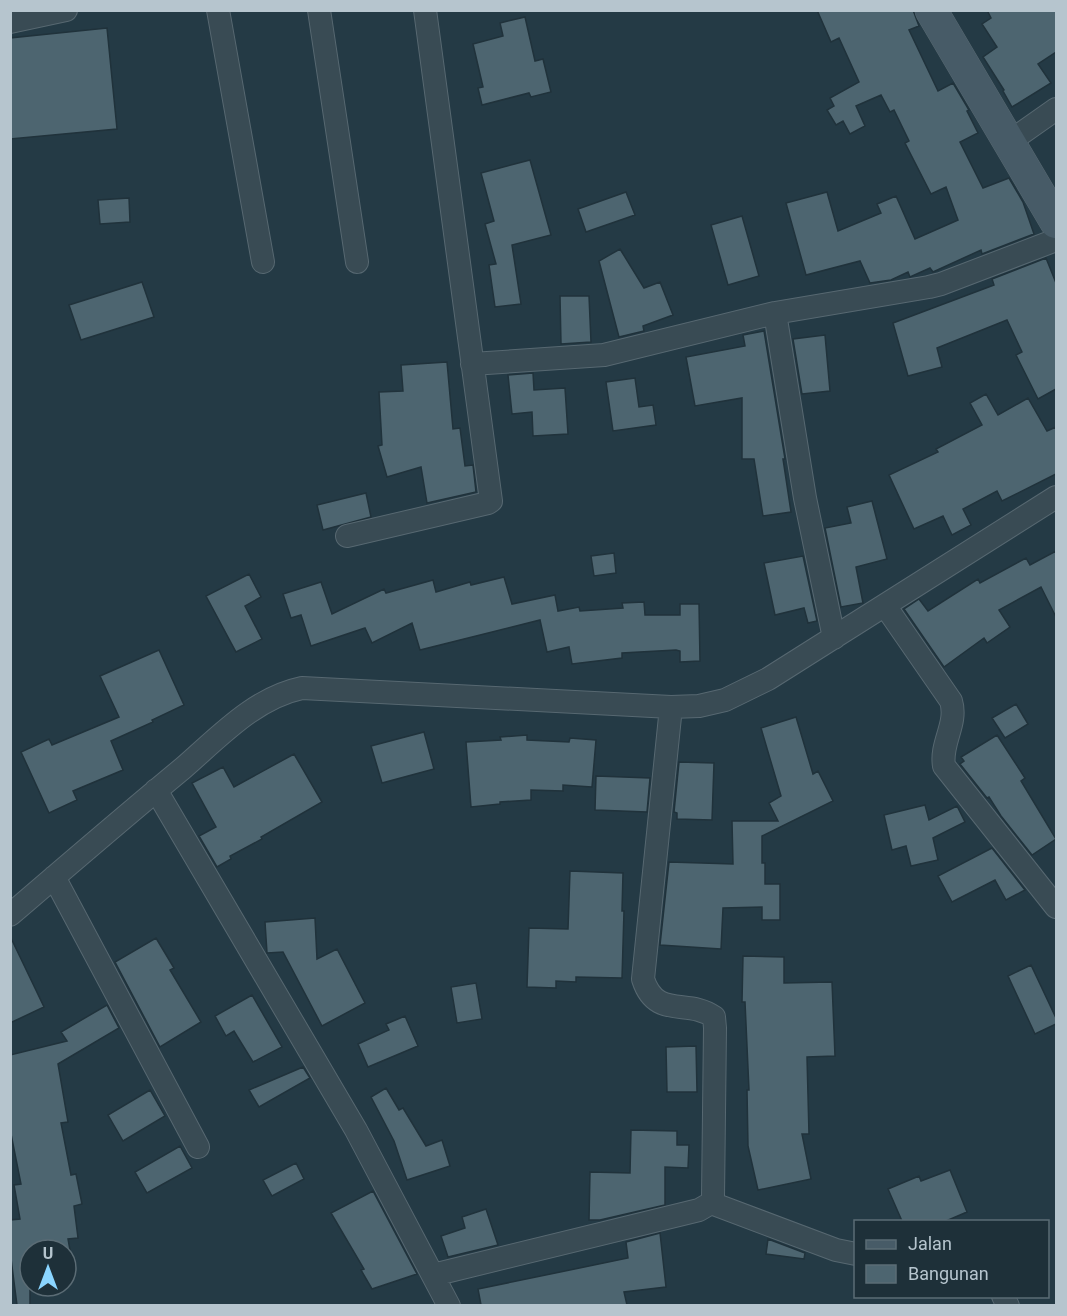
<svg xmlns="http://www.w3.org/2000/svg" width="1067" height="1316" font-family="Roboto,sans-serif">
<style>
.building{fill:#4d6570;stroke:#20323b;stroke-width:1.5}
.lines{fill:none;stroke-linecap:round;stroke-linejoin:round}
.street-casing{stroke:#576871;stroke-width:24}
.secondary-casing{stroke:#576871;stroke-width:33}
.street{stroke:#394b54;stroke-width:22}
.secondary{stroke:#475b67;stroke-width:32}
</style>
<rect width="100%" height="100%" fill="#243a45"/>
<!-- building -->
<path class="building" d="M817,10H913L919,26L909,30L938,91L953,83L969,110L967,111L978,133L960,142L983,188L1009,178L1023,202L1034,234L982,254L981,250L933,272L930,268L910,277L908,272L891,280L870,283L860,261L806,275L786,203L827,192L838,231L881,213L877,204L896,196L915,239L958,220L946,187L931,194L905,143L909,141L894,110L890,112L881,95L856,106L865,126L850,134L843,121L836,125L827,110L834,106L830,98L859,82L839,38L831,42Z
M987,10H1056V52L1038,64L1051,83L1012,107L1003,91L1004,90L983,57L997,47L982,24L991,18Z
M525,17L535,61L543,59L551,92L531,97L529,93L482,105L478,88L483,87L473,44L503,36L500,23Z
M107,28L117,129L10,139V38Z
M530,160L551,235L512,245L521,304L495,307L489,265L496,264L485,224L494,221L481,173Z
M626,192L635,215L586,232L578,209Z
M129,198L130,222L100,224L98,200Z
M742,216L759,276L728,285L711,225Z
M620,249L644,288L660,282L673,315L643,326L644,331L619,337L599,261Z
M1046,258L1056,283V389L1038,399L1016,355L1022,352L1007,320L937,348L942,367L908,376L893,323L994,285L992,279Z
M142,282L154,317L81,340L69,305Z
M560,296H589L591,342L561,344Z
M764,331L785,459H783L791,512L763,516L754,459H742V398L695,406L686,357L745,346L743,335Z
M825,335L830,391L802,394L793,339Z
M447,362L453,429L460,428L465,466L473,465L476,492L427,503L421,467L387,477L378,446L382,445L379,392L403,391L401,365Z
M533,373L534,390L565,388L568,434L533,436L532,412L512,414L508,375Z
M635,378L639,407L653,405L656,425L613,431L606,382Z
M986,394L998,415L1028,398L1047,431L1056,427V474L1002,501L997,491L963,509L971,525L952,535L943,516L914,529L889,475L938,452L936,449L982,425L970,403Z
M366,493L371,517L323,530L317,505Z
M872,501L887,559L856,567L863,603L841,607L825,528L851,523L847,507Z
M1056,551V617L1041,587L999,610L1010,627L987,643L984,638L944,667L904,609L919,599L928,611L978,579L980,583L1026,558L1030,565Z
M614,553L616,573L594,576L591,556Z
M803,556L817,621L808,623L804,608L775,615L764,563Z
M249,574L261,597L245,606L262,639L236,652L206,596Z
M504,577L512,604L555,595L558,611L579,607L580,611L623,608L622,603L644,602L645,615H680V604H699L700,661L680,662V651L676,650L622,653V658L572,664L569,647L547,652L540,620L420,650L412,623L372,643L365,628L311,646L301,615L291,618L283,594L321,582L332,614L384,589L386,593L433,580L436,592L470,582L471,585Z
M159,650L184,705L152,720L153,722L111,741L123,770L73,791L77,800L49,813L21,752L49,739L52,745L119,717L100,676Z
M1016,704L1028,724L1005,738L992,718Z
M796,717L813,774L818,771L833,801L762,836V863H765V884H780V920H762V907L723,908L721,949L660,945L669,862L733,864L732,821H778L769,803L781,796L761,728Z
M424,732L434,769L382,783L371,746Z
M527,735V740L569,742L570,738L596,740L592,787L563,785V791L531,790V800L500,802V804L471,807L466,742L501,740L500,737Z
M997,735L1025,778L1021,781L1056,839L1032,855L1001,816L989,797L987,798L960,764L964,761L961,757Z
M294,754L322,802L261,837L262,839L230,856L231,859L217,867L199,836L216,827L192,783L223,767L234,787Z
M679,762L714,763L712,820L677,819V813L674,812Z
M596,776L650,778L647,812L595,810Z
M925,805L929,820L957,806L965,822L933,838L938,860L911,866L906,846L892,850L884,815Z
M992,848L1025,890L1006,900L995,880L952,902L938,876Z
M570,871L623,873L622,911H624L622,978L576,977V982L556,981V988L527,987L529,928L568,929Z
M315,918L317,959L337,949L365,1003L322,1026L283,952L267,953L265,922Z
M10,936L44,1007L10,1023Z
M156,938L174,968L170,970L201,1022L160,1047L115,962Z
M743,956L784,957V983L832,982L835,1056L807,1057L809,1134H802L811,1179L758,1190L748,1146L747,1090H749L745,1002H742Z
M1031,965L1056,1018V1024L1035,1034L1008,976Z
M476,983L482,1019L457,1023L451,987Z
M252,995L282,1047L253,1062L234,1031L226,1036L215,1016Z
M107,1005L119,1028L58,1064L68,1122L61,1123L71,1175L76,1174L82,1204L74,1206L78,1238L68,1239L70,1250H30V1305H17L10,1251V1220L20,1219L14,1185L21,1184L10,1129V1055L67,1041L61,1032Z
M405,1016L418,1046L368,1067L358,1044L389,1030L386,1024Z
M696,1046L697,1092H667L666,1047Z
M303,1067L310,1078L259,1107L249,1090Z
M386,1088L399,1110L403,1108L426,1146L442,1140L450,1166L407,1180L394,1141L371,1097Z
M150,1090L165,1116L123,1141L108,1115Z
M631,1130L677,1131V1145H689L688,1168L665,1167V1205L600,1220H589L590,1172L630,1173Z
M180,1146L192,1168L147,1193L135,1172Z
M296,1163L304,1179L272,1196L263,1180Z
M950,1170L967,1212L946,1221H902L888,1189L919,1176L921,1181Z
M373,1191L417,1274L372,1289L361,1270L364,1269L331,1213Z
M486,1209L498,1245L448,1257L441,1236L465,1228L462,1217Z
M660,1233L666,1287L624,1292L627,1305H481L478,1289L628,1258L626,1242Z
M768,1239L805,1253L804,1259L766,1254Z"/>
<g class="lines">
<!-- street casing -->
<g class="street-casing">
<path id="street" d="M218,10L263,262
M319,10L357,262
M10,22L66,10
M1009,142L1056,109
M775,313L805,498L834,638
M472,364L604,355L775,313L929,287L941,284L1056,240
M347,536L488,503L491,501L425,10
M886,607L951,701C958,724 940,743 944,766L1056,907
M156,790L356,1130L449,1306
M54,877L198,1147
M10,915C67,866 124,817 182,769C218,738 254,698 302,688L671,707L699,706L725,700L768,679L1056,497
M711,1203L836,1250L856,1254
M433,1275L699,1210L711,1203L713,1197L715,1028L714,1017C688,998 656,1020 643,979L671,707
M1003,1296L1008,1306"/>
</g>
<!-- secondary casing -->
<g class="secondary-casing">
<path id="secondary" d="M931,10L1056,222"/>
</g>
<!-- street -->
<use href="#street" class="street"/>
<!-- secondary -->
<use href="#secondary" class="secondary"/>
</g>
<!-- border -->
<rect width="1067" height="1316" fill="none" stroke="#b6c5ce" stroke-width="24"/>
<!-- legend -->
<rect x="854" y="1220" width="195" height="78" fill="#1e3039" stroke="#5b6c75" stroke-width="1.5"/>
<rect x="866" y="1240" width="30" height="9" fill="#475b67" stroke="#5b6c75" stroke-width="1.5"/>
<text x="908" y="1250" font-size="18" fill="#b6c5ce">Jalan</text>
<rect x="866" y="1265" width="30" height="18" fill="#4d6570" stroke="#5b6c75" stroke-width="1.5"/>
<text x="908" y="1280" font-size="18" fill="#b6c5ce">Bangunan</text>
<!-- north arrow -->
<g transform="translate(48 1268)"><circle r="28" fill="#1e3039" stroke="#5b6c75" stroke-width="1.5"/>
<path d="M0-4.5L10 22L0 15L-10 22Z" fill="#8ad5ff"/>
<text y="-9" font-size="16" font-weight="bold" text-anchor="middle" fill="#b6c5ce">U</text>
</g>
</svg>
